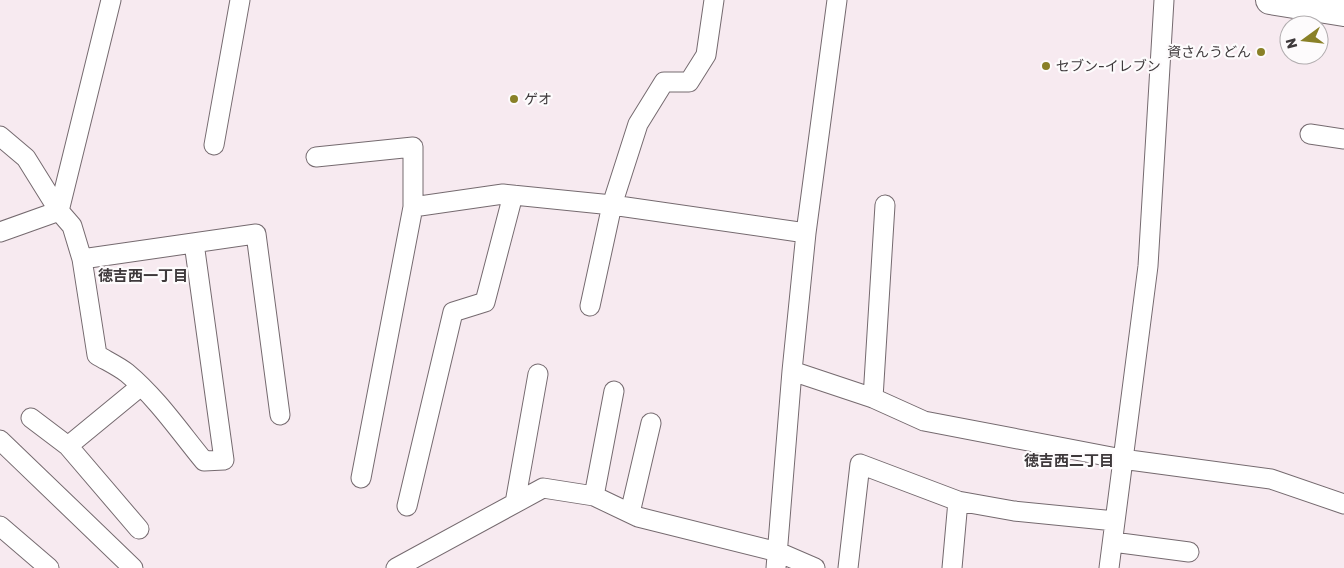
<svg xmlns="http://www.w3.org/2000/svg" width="1344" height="568" font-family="Rubik,'Noto Sans JP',sans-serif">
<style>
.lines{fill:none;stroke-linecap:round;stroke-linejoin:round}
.street-casing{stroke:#756a6f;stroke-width:21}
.highway-casing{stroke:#756a6f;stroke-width:30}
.street{stroke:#fff;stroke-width:19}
.highway{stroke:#fff;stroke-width:28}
.poi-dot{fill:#898027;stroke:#fdfbfc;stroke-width:2}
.labels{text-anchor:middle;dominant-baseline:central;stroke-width:4.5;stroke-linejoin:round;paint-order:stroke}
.poi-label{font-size:14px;fill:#3e393b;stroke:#fdfbfc;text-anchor:start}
.neighbourhood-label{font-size:15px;font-weight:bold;fill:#3e393b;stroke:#fdfbfc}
</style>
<rect width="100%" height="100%" fill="#f7eaf0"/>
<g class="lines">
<!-- street casing -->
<g class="street-casing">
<path id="street" d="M1310,134L1344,139
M0,136L26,158L59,211L72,226L82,259
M214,145L240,0
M316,157L413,147V207L503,194L612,205L806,233
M0,232L59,211L111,0
M194,243L224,460L204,461C180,432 157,398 127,373C118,366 107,361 97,355L82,259L256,234L280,415
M590,306L612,205L638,124L664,82H689L706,55L714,0
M792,371L873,398L924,421L1122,459L1271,479L1344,504
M873,398L885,205
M31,418L68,446L141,386
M0,440L133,568
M68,446L139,529
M361,478L413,207
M594,496L614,391
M958,501L1014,511L1115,521
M515,503L538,374
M407,506L453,312L485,302L513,195
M630,513L651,423
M0,526L49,568
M1113,542L1189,552
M396,568L543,488L594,496L638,517L778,552L815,568
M776,568L792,371L806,233L837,0
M848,568L860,464L958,501L952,568
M1109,568L1148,266L1164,0"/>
</g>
<!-- highway casing -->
<g class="highway-casing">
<path id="highway" d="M1270,0L1344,12"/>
</g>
<!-- street -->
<use href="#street" class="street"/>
<!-- highway -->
<use href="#highway" class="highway"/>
</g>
<!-- markers -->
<g class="poi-dot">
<circle cx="1261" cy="52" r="5"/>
<circle cx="1046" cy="66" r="5"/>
<circle cx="514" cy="99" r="5"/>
</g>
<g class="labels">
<!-- poi labels -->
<g class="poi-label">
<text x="1251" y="52" text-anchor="end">資さんうどん</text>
<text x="1056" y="66">セブン-イレブン</text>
<text x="524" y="99">ゲオ</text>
</g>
<!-- neighbourhood labels -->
<g class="neighbourhood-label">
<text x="143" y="276">徳吉西一丁目</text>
<text x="1069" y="461">徳吉西二丁目</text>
</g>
</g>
<!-- north arrow -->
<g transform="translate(1304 40) rotate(255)"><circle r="24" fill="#fdfbfc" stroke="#b1adaf"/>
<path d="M0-4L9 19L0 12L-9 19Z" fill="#898027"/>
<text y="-8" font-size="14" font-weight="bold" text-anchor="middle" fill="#3e393b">N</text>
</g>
</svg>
